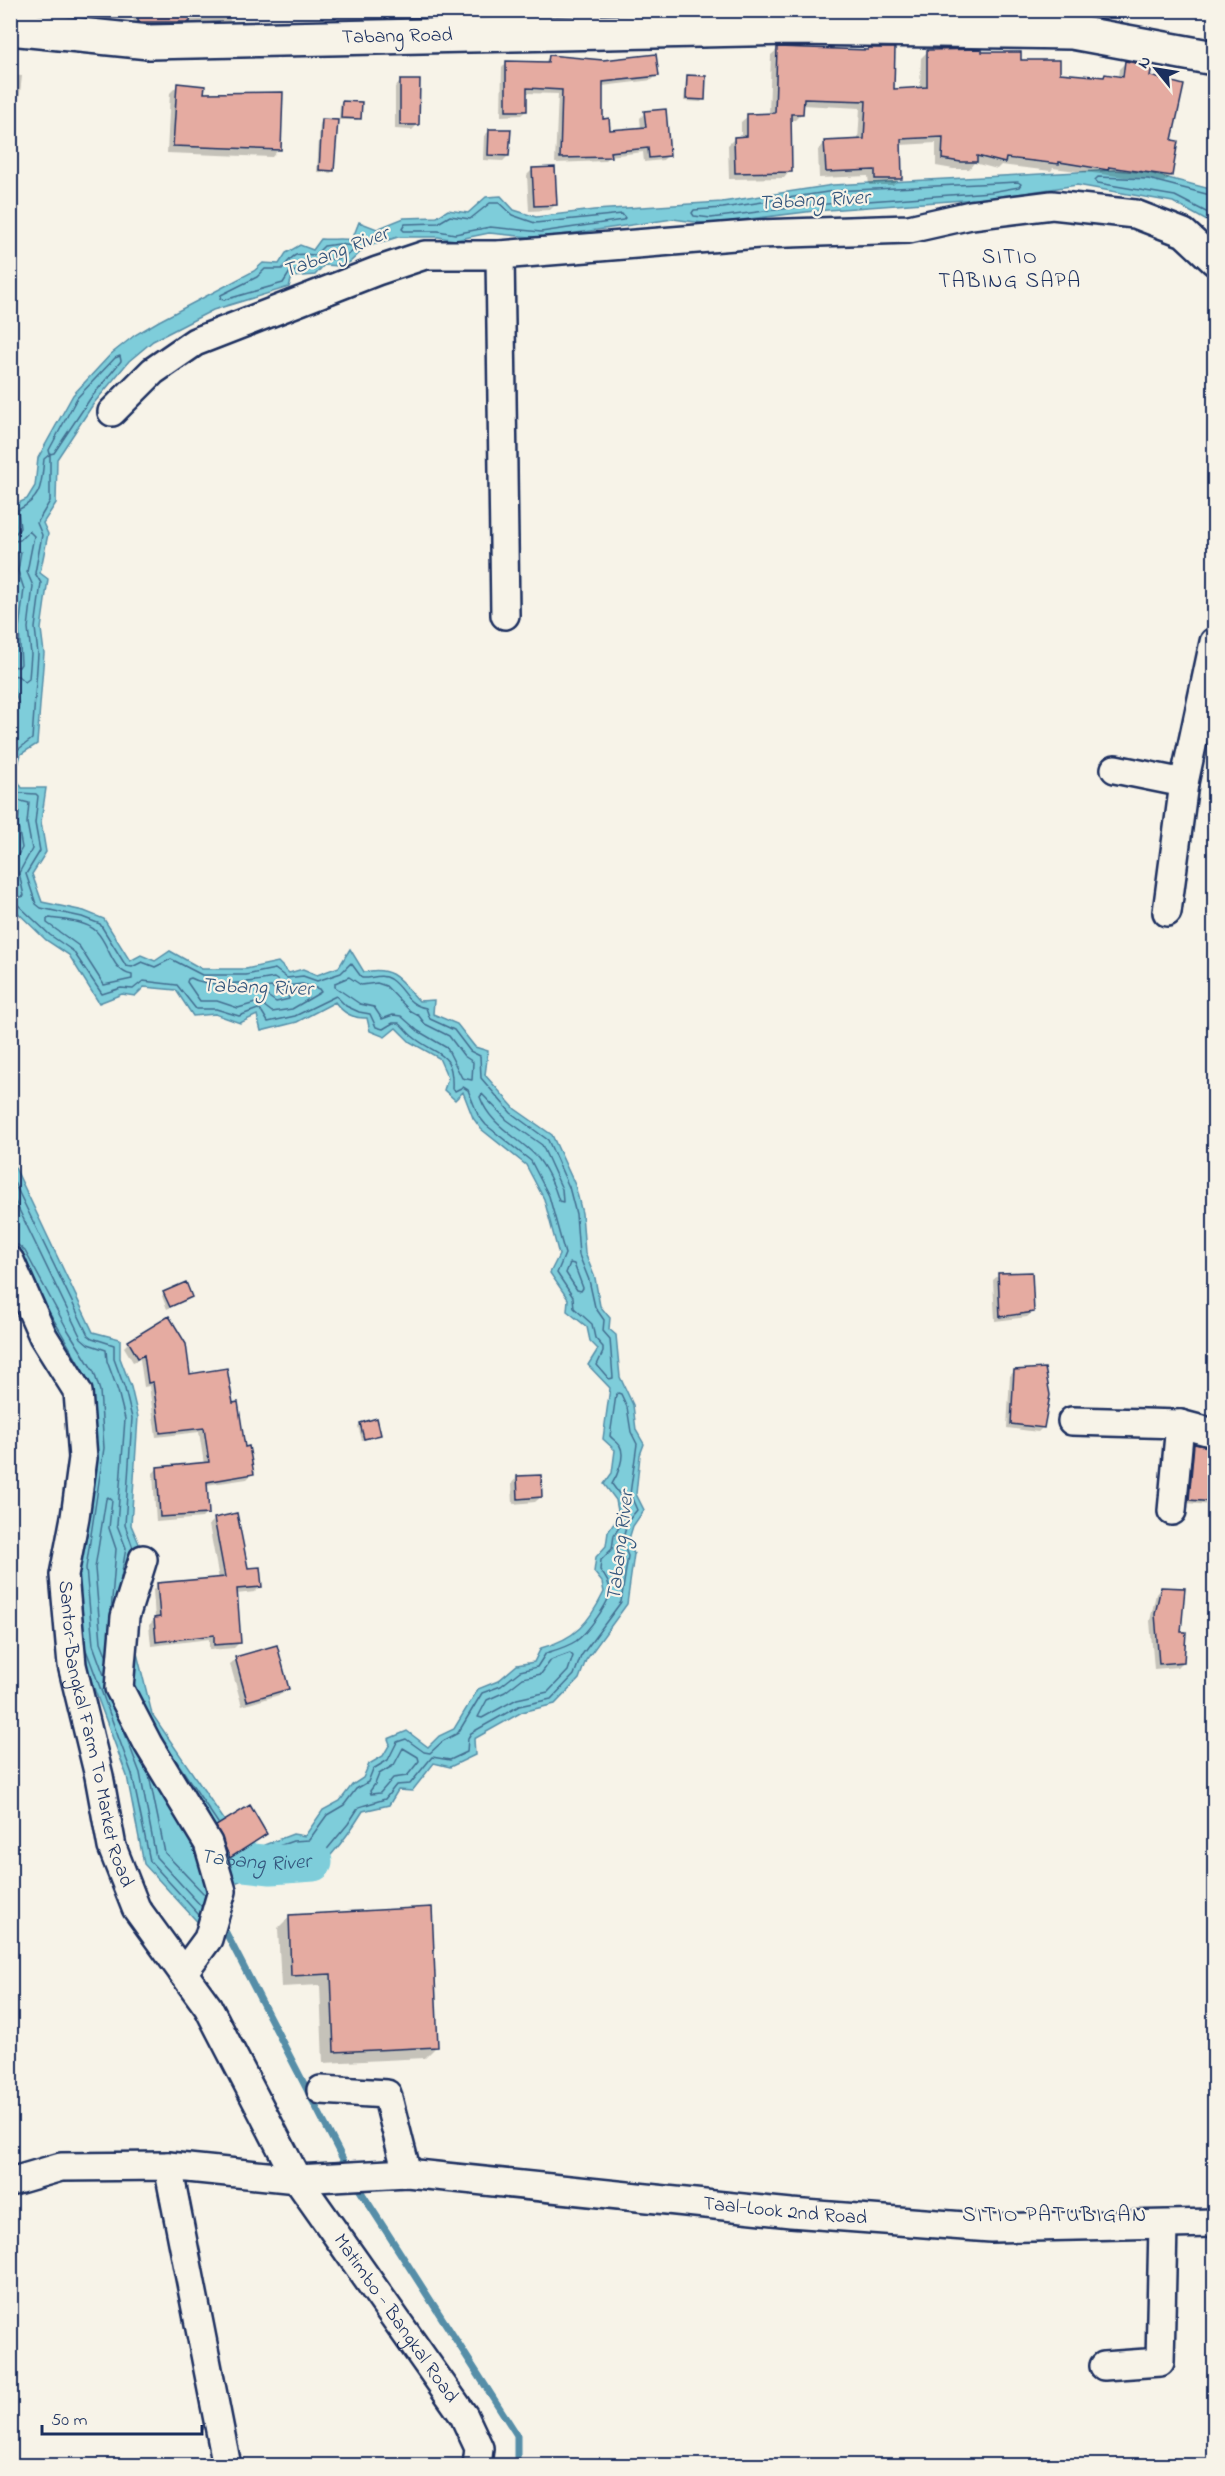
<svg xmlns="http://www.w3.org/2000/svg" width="1225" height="2476" font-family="'Indie Flower',sans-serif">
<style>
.water{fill:#7ecdda;stroke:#568ea8;stroke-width:1.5}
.shadow{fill:#0003}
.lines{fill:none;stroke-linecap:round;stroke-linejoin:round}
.shore{stroke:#436e90;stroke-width:1.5}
.stream{stroke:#568ea8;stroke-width:7}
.river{stroke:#7ecdda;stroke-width:39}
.building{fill:#e5aba1;stroke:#1b2f5e;stroke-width:1.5}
.minor-casing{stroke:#1b2f5e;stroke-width:32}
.major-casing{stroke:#1b2f5e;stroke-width:38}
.minor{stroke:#f7f3e8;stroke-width:27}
.major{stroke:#f7f3e8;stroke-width:33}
.labels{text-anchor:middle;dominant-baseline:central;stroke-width:4.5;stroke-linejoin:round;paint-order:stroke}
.street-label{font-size:20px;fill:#1b2f5e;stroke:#f7f3e8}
.water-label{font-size:21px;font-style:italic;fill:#34567d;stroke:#f7f3e8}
.neighbourhood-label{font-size:21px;letter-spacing:1.5px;fill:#1b2f5e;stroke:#f7f3e8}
</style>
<rect width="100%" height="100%" fill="#f7f3e8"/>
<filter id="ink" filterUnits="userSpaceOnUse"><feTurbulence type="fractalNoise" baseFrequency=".0167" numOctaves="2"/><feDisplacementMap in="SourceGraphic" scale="12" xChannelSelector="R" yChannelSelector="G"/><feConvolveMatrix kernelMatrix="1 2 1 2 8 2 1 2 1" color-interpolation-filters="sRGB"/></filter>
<g filter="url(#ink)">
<!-- water -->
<path class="water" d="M1115,170L1149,173L1214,190V225L1173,202L1077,185L991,198L814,211L710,224L673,219L541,238L489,233L455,240L438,237H398L366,247L350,262L340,266L324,265L315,275L292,277L289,287L213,310L153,341L129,361L94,403L57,459L56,503L43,523L48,534L40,573L48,579L41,629L44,653L37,744L21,754L15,776L22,788H46L41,822L46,852L32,874L42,902L84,911L104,919L130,961L141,955L155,961L170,951L202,969H246L278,962L289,973L303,969L317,975L339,967L350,949L364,972C393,965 401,981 419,1001L434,1000L433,1014L457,1024L475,1047L488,1051L485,1075L515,1109L552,1135L575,1185L582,1213L585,1253L595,1278L600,1306L610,1318L609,1329L616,1335L620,1377L633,1405L636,1430L644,1444L640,1455L636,1494L644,1510L633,1526L628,1542L634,1554L627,1604L586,1660L579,1679L555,1704L522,1712L474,1739L475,1755L450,1767L434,1763L412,1791L398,1790L389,1805L363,1811C350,1832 317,1881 291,1882C280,1883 269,1876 260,1871L264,1845L293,1834L305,1836L323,1810L340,1801L352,1785L363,1778L369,1764L383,1756L390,1744L388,1739L407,1731L428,1747L439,1736L454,1729L478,1689L498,1681L517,1665L534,1662L541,1648C575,1639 589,1623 604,1592L602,1582L594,1572L596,1557L606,1546L608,1532L619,1516L616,1500L604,1484L612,1473L615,1450L603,1439L610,1388L588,1365L598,1349L590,1341L587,1327L567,1311L568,1299L550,1273L559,1255L544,1199L526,1165L481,1129L473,1118L463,1092L455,1100L444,1090L448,1078L439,1058L410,1042L396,1028L385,1037L370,1031L367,1018C353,1019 343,1013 335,1002L297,1022L261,1031L257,1015L240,1023L215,1014L193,1016L176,990L144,987L135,996L122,994L99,1003L69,955L46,940L11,906L10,719L19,706L11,680L13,648L10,644V531L15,526L12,506L27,499L35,486L38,458L73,395L111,354L135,335L159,321L254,271L263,263L279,264L286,253L300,245L313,250L321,239C332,240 341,238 352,240L359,222L377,229L404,218L437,217L448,210L468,213L486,197L501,196L514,210L536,217L594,210L722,202L833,185Z
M10,1157L93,1332L120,1339V1358L131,1387L138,1417L131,1525L140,1546L132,1633L152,1714L244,1849L240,1881L232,1884L205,1930L144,1864L127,1776L79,1648L72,1567L91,1447L11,1253Z"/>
<!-- shadow -->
<path class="shadow" d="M61,10H229L230,21L225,26H133L134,15L91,14L86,22L60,19Z
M451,10H598L590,20L451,23Z
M711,10H838L834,15L711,16Z
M1017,10H1048L1017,12Z
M778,49L892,90L920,89L921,58L928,51L980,54L1019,62L1059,74L1102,78L1105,75L1118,77L1119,69L1126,62L1148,77L1170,141L1171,176L1164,182L1053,168L1051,171L1001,165L997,169L974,163L969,169H953L936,166V143L900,145V178L893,185H869L868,176L819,178L818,150L825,143L858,141L860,108L802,105V113L795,120H790V171L784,178L729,179L728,145L735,138H741V122L748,116L769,115L771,55Z
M549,57L657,75L652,80L602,86L601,120L608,132L641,129L640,118L645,113L668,155L663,160L644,162L643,152L609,156L604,161L555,163L558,94L526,93V111L521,115L501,116L502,68L506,63H544Z
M10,75L22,76L17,119L11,125Z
M688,76L703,99L701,102L684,101L686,79Z
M401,81L418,124L412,130L395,129V87Z
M178,85L203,95L279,149L272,157L167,153L170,93Z
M342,103L360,118L357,120H339L340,105Z
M323,121L333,170L331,173L317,172L320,123Z
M490,130L508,156L503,161L483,160L484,136Z
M533,169L556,204L550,210L529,211L527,175Z
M999,1275L1033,1312L1027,1317L995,1321L993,1280Z
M1214,1288V1303L1206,1300Z
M164,1294L191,1297L167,1309L162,1296Z
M129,1342L189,1376L232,1404L252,1474L247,1479L206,1485L207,1513L202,1518L156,1522L153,1473L158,1468L204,1464L199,1432L156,1437L149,1386L144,1387L140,1359L133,1362L124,1347Z
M1014,1371L1043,1427L1038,1432L1007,1428L1010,1376Z
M360,1424L379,1434L362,1440L358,1426Z
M1194,1446L1214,1450V1503L1212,1505L1186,1503L1191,1449Z
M517,1477L541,1497L535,1502L513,1504L512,1483Z
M215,1519L246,1570L260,1587L255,1592L236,1594L240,1642L234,1648L209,1650V1639L151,1646L149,1625L155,1619L153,1590L158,1584L219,1579L209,1525Z
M1161,1588L1179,1633L1183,1661L1177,1667L1154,1669L1150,1621L1156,1594Z
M1214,1615V1632H1210Z
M236,1659L288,1689L282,1694L242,1706L230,1664Z
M217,1827L265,1834L224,1862L212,1833Z
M289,1917L436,2047L425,2058L323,2063L320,1985L281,1987L278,1928Z"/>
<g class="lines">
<!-- shore -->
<path class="shore" d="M1018,182L1021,184L1019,187L991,192L813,205L711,218L694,216L692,213L694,210L723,208L834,191Z
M1214,196L1148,179L1098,177L1095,180L1098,183L1175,196L1214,216
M490,203H499L512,215L535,223L622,214L625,218L623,220L541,232L490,227L455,234L438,231H404L402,229L405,224L438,223L450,216L470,219Z
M339,244L352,246L354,250C343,261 335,258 321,260L312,269L290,272L283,283L224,300L220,299L221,295L257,277L265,269H282C295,253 294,253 315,255L324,246Z
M10,534L16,533L20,528L18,510C43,497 41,485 44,459L50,454L49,450L77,398L115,358L120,356L121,361L90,399L54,453L50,454V501L37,523L42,535L35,573L41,583L35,628L38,654L32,739L16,751L10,769
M10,542L20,540L29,531L34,536L27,572L33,586L28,628L31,654L29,679L25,682L18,676L10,675
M10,551L21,552L18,571L24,589L19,629L21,664L19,667L10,666
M10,781L19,793L36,794L38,796L35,823L40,851L26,874L36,904L41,908L82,917L100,924L126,966L132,967L142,962L155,967L171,959L202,975H246L275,969L287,978L303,976L317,981L341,973L351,963L362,978C372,979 380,973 390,979C405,989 406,1005 426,1008L430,1019L454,1030L470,1051L480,1056L481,1078L511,1113L548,1140L569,1187L576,1214L579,1255L589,1280L595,1307L604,1320L603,1331L610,1339L613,1378L609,1379L597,1365L603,1352V1347L595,1338L592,1324L574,1308L573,1297L557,1273L565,1254L549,1196L531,1161L486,1125L478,1115L468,1090L463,1087L455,1091L452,1089C454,1049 437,1057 412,1036C407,1032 404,1027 399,1023H393L383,1029L376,1027L370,1014L359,1012L346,1006L336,996L295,1016L268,1022L262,1012L258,1009L239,1016L216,1009H196L177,985L143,981L133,989L121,988L102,994L73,951L50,935L16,903L10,902
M10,795L17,800L29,803L27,823L32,849L19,873L24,896L21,897L10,895
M10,807L19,812L18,826L22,848L10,869
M50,918C64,920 86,921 96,931C110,945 111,971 132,975V979L104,985L79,946L47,923V919Z
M349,977L361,985L377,983L386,986L410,1011L419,1016L425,1024L449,1036L464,1056L473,1062L472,1080L462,1078L447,1048L418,1031L401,1016L393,1015L382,1019L374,1007L360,1004L335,987V983Z
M191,978C210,989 252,982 274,978L286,986L302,984L319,989L321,992L292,1009L272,1012L259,1002L238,1008L217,1001H200L187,982L188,979Z
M265,988L271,987L288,995L289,999L276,1002L263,993Z
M482,1094L507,1120L542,1145L562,1189L563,1202L559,1201C555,1187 545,1165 535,1155C515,1135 490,1125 480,1097Z
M10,1174L88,1335L92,1338L114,1345V1359L125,1389L132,1418L125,1525L133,1548
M10,1191L81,1338L88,1344L106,1350L107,1361L118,1391L125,1419L117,1525L126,1548L121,1578
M10,1244L18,1245L25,1251L66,1327L94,1372L100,1391L104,1448L86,1568L93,1645L105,1678
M570,1263L574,1264L583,1288L581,1291L577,1290L566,1273Z
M47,1308L90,1383
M618,1393L621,1394L627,1407L631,1432L637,1444L630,1494L637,1510L628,1521L625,1519L622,1498L612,1484C617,1476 626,1456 620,1446C618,1442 612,1439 610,1436L616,1395Z
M622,1523L627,1524L622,1542L628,1556L621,1602L581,1656L574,1675L551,1699L519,1706L471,1733L468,1738L467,1752L450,1760L432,1757L410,1784L396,1785L385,1799L359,1807L348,1824L319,1859L306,1870L291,1876L268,1869L270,1849L293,1841L309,1840L327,1815L344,1805L356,1789L368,1782L373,1769L388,1760L397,1742L406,1739L424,1752L430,1753L443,1741L458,1733L482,1693L501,1686L520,1671L537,1667L546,1653C556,1650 567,1647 576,1641C586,1634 610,1603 610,1591C610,1583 605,1576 600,1570L601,1560L612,1549L614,1535Z
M85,1647L132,1774L150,1861L199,1915
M570,1653L573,1656L568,1671L548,1692L517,1699L482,1718L478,1717L487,1700L505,1692L523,1678L541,1674L551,1660Z
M107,1657L101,1642L95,1568L106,1499L108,1497L112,1500L109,1528L116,1549L111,1612
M124,1731L140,1773L156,1857L202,1907
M403,1748L418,1757L419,1761L407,1776L393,1778L380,1793L371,1794L370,1791L375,1784L379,1774L394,1765Z
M169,1750L218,1823
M149,1775L165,1853L205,1895
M313,1847L315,1852C303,1863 292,1872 275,1864L278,1854L294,1848Z"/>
<!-- stream -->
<path class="stream" d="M221,1923L348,2169
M354,2181L517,2435V2466"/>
<!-- river -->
<path class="river" id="s1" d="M192,1851L199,1857L271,1865L313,1862"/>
</g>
<!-- building -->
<path class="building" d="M138,10H191L190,22H138Z
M777,47L868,50V48H895L894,89L927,87V50L982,49V52H1021V60H1060V73L1104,77L1105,74L1123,77L1125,61L1152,66L1150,76L1184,85L1172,140L1178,141L1172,176L1109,167L1108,170L1059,162V164L1006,158L1005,163L977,156V162H961L942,159L943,137L901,139L902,179H875V170L826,172L824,141L864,139L866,101L804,99L803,114H791L792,172L735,173L734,137L747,136V114L775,113Z
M656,54L659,76L603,82V119L609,118L610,130L646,127L644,111L666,109L670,156L649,158L648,148L610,152L611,157L560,158L562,90L527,88V111H506V61L548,62L549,55L603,60Z
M687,75L706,76L705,100L686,99Z
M400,80H420L419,125H400Z
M177,83L205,86L204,93L283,92L281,150L173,146Z
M342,101L362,102L361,119L341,118Z
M322,119L338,120L334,171L319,170Z
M489,129H511L509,156L488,155Z
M555,167L557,205L534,206L532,168Z
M1032,1272L1034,1312L1000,1317L998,1273Z
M186,1282L192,1297L170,1307L163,1292Z
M169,1316L186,1344L190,1374L227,1368L233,1403L238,1402L245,1447L249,1446L254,1474L207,1482L209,1514L160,1517L157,1467L209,1462L204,1428L160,1433L153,1382L148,1383L144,1355L138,1358L128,1341Z
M1045,1368L1050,1395L1044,1428L1011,1424L1014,1370Z
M377,1418L381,1435L364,1439L360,1423Z
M1194,1444L1215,1448V1502L1189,1500Z
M541,1475L542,1497L518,1499L517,1476Z
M237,1513L248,1568L260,1567L262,1587L237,1589L241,1643L214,1645V1635L156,1642L154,1618L160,1617L157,1583L225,1577L214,1518Z
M1161,1587L1185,1588L1181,1632H1186L1184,1662L1159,1664L1155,1614Z
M277,1645L289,1689L247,1701L235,1657Z
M250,1805L267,1834L230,1858L216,1826Z
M432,1907L438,2047L334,2052L331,1974L291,1976L289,1915Z"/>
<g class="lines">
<!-- minor casing -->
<g class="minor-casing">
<g id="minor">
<path d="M500,255L505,615"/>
<path d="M112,412L153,371L195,342L377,271L425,255H500L759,234L909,229L971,215L1052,205L1135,214L1184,233L1214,261"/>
<path d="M1115,769L1184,783"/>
<path d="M1167,912L1184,783L1214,642"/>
<path id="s2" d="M10,1261L43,1336L78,1392L83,1458L75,1517L64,1575L72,1665L99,1776L112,1847L136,1908L208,2007L297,2179L464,2416L479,2448L477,2466"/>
<path d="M1072,1421L1180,1424L1214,1433"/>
<path d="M1172,1511L1180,1424"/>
<path d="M143,1559L125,1617L119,1688L148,1744L208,1843L222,1891L208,1939L183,1973"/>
<path d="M321,2090L387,2094L407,2173"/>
<path d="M168,2166L227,2466"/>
<path id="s3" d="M10,2182L61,2167L168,2166L297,2179L407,2173L791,2213L991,2228L1214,2223"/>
<path d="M1104,2366L1160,2362L1163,2225"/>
</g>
</g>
<!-- major casing -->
<g class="major-casing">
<g id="major">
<path id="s4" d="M10,28L149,42L793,28L1072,32L1214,58"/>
</g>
</g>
<!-- minor -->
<use href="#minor" class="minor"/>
<!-- major -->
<use href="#major" class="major"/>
</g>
</g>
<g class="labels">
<!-- street labels -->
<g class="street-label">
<text stroke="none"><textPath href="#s4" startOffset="388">Tabang Road</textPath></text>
<text stroke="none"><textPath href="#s2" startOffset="495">Santor-Bangkal Farm To Market Road</textPath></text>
<text stroke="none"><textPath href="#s3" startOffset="780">Taal-Look 2nd Road</textPath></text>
<text stroke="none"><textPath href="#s2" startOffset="1162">Matimbo - Bangkal Road</textPath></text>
</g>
<!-- water labels -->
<g class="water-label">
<text transform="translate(814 201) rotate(-3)">Tabang River</text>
<text transform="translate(336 253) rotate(-21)">Tabang River</text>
<text transform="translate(257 988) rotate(2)">Tabang River</text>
<text transform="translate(621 1546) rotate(-83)">Tabang River</text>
<text stroke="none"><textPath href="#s1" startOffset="66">Tabang River</textPath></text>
</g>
<!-- neighbourhood labels -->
<g class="neighbourhood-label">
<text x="1010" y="258">SITIO<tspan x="1010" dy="24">TABING SAPA</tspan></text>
<text x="1055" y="2216">SITIO PATUBIGAN</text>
</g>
</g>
<!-- margin -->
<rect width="1225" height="2476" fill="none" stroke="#f7f3e8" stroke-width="36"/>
<rect x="18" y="18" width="1189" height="2440" fill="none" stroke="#1b2f5e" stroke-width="2" filter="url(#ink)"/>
<!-- north arrow -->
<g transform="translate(1156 69) rotate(300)" stroke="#f7f3e8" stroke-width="4.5" paint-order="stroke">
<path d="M0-4.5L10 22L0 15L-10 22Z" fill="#1b2f5e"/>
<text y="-9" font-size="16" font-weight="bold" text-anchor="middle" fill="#1b2f5e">N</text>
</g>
<!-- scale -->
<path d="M42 2425v9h160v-9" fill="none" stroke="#1b2f5e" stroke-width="3"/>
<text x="51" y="2425" font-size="18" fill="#1b2f5e" stroke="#f7f3e8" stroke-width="4.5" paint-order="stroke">50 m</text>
</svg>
